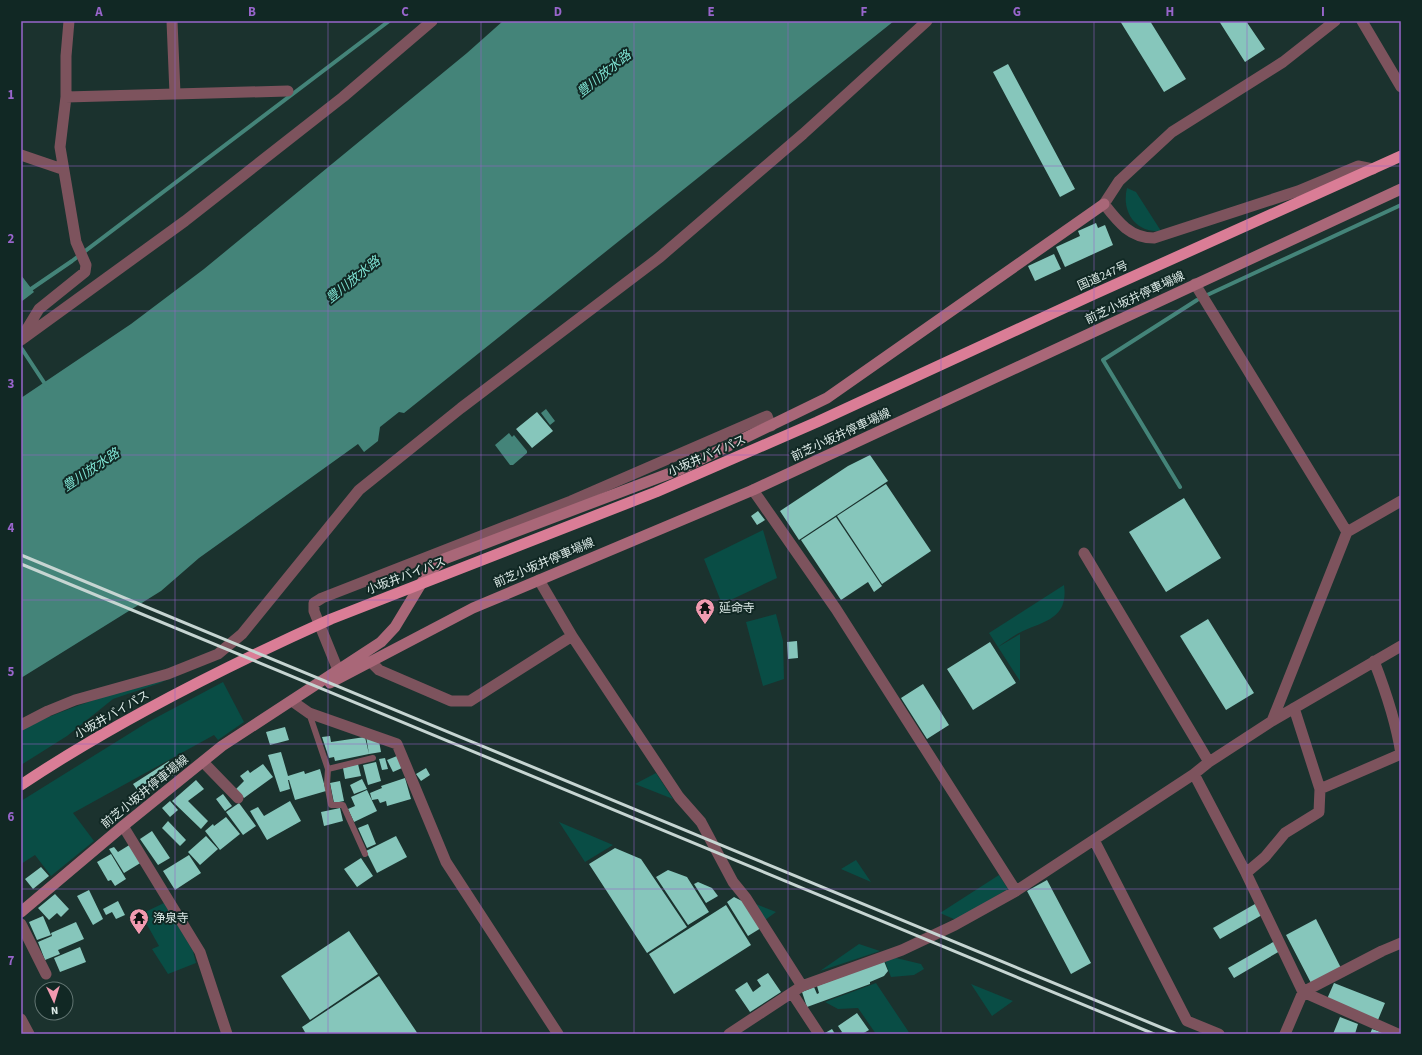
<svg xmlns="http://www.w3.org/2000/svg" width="1422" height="1055" font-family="'Source Sans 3','Noto Sans JP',sans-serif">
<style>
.green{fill:#094d45}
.water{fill:#448479}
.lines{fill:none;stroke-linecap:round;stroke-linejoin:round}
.stream{stroke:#448479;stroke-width:4}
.building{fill:#86c6bb}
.service{stroke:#7d535d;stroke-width:6}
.minor{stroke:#7d535d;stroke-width:11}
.secondary{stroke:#a96778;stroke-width:11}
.trunk{stroke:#da7d96;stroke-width:11}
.rail{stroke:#c6d5d2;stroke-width:3}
.grid{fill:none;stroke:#9865cb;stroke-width:1;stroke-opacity:0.55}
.labels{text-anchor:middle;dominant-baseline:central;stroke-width:4;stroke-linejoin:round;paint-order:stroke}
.street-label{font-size:12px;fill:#dbe9e6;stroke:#112824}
.poi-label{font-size:12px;fill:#dbe9e6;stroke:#112824;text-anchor:start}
.water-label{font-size:13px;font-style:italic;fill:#7fe3d3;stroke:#112824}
.neatline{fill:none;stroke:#9865cb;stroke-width:1.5}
.grid-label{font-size:13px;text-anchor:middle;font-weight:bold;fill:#9865cb}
</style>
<rect width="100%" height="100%" fill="#1b322e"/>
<!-- green -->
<path class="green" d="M1127,188L1136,192L1161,231C1136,233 1121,212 1127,188Z
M763,530L777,578L722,604L704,559Z
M1064,585C1069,620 1042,621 1019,633C1012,637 1005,642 998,647L989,633Z
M776,614L783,641L784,679L763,686L746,622Z
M1020,634V681L998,647Z
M181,673L160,683L113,699L67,736L21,765V730C72,704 127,690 181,673Z
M223,682L244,722L218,740L214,735L73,813L94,841L51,876L35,855L21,864V801L148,722Z
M656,773L673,799L635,784Z
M559,822L613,845L585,862Z
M856,860L871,882L841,869Z
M999,875L1008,889L956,920L940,913Z
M164,903L193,951L196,963L168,974L152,949L159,946L141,914Z
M753,903L776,912L765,920Z
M859,944L880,951L820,971Z
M892,957L921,964L924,969L914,975L891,977L884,959Z
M876,983L910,1034H876L858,1008L838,1009L825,1002Z
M971,984L1013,1001L992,1016Z"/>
<!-- water -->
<path class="water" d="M503,21H894L404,413L399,412L380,427L378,441L364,452L358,444L199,558L161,591L21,678V398L131,324L204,269L467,53Z
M21,275L34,292L21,302Z
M546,409L555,421L550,425L541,413Z
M509,433L512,437L514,435L527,451V453L513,465H510L495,445Z"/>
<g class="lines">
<!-- stream -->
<path class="stream" d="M31,289L72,261L389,21
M1205,296L1401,205
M22,349L47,387
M1180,487L1103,360L1197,300"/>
</g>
<!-- building -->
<path class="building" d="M1120,21H1150L1186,79L1164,92Z
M1219,21H1246L1265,49L1245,62Z
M1008,64L1075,189L1060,197L993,72Z
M1096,223L1098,228L1105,225L1113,245L1065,267L1056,247L1080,236L1078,231Z
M1054,254L1061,269L1035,281L1028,266Z
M537,412L553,431L532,448L516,429Z
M870,455L888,481L799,540L780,511L848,466Z
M886,484L931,551L882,584L837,516Z
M1184,498L1221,558L1166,592L1129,532Z
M758,511L765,520L757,525L751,516Z
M836,517L882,586L874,592L868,582L841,600L801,540Z
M1208,619L1254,693L1226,710L1180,636Z
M797,641L798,658L788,659L787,642Z
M990,642L1016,683L973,710L947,669Z
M923,684L949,725L927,739L901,698Z
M285,727L289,740L270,745L266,732Z
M330,736L331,742L365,737L369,754L335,761L334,757L329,758L322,737Z
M366,736L379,741L381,752L369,754Z
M281,752L288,776L304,771L305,774L320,769L326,791L295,800L289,780H288L290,789L280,792L268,755Z
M397,756L402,768L393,772L387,760Z
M385,758L388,769L382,770L379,759Z
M169,761L177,772L142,797L133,784Z
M376,762L381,781L368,785L363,765Z
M263,764L273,777L244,798L235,790L244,781L240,776L248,770L250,773Z
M358,764L361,776L345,779L343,768Z
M426,768L430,775L421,781L416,774Z
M405,778L411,799L387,806L386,801L380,803L378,799L372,800L370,793L382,788L381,786Z
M362,779L367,789L354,794L350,785Z
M196,780L204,789L188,801L208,821L201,829L172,801Z
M340,781L344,801L334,803L330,783Z
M367,790L377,811L354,822L348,809L355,806L351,797Z
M223,794L232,806L225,811L216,799Z
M170,801L178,810L170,817L162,808Z
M290,801L301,821L267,840L250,811L258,807L264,816Z
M239,803L256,826L243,835L226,812Z
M340,808L343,821L324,826L321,812Z
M226,817L240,834L220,850L205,831L213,824L214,826Z
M168,821L186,840L180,846L162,828Z
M368,824L376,844L367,848L358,828Z
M152,831L170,858L158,865L140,839Z
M206,836L218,849L200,865L188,852Z
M396,836L407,857L377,873L366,851Z
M131,844L142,862L124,873L109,849L114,847L118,852Z
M615,848L641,859L687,927L647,953L589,864Z
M111,854L126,879L115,886L111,880L108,881L97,862Z
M189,855L201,873L175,890L163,871Z
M361,858L373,876L357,887L344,869Z
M41,867L49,876L33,889L25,879Z
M668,870L687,877L709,912L688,925L656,877Z
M1047,880L1091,963L1071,974L1027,891Z
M698,882L712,888L718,896L706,903L694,884Z
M89,890L103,919L93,925L77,896Z
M55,894L69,909L61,917L57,913L49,920L38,908Z
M734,897L744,902L761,928L748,936L727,902Z
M118,901L125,915L116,919L112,912L106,915L103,909Z
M1255,904L1262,915L1220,939L1213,928Z
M726,905L751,945L674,994L649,954Z
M43,916L51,935L37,940L29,922Z
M1316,919L1341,968L1311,983L1286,935Z
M76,922L84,939L58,950L60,954L45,960L38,942L52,936L51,933Z
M349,931L378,974L310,1020L281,976Z
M1275,941L1280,951L1234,978L1228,968Z
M80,947L86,962L60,972L54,958Z
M884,961L888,971L884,976L870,982V984L807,1007L802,992L814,987L817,994L819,993L817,986Z
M768,973L781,992L750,1012L735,990L747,982L753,992L761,986L757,980Z
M379,976L418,1034H306L302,1027Z
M1334,983L1385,1003L1378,1020L1327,999Z
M857,1013L869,1030L862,1034H840L842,1032L838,1026Z
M1340,1017L1358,1024L1355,1034H1333Z
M832,1029L835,1034H826L825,1033Z
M1372,1029L1387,1034H1370Z"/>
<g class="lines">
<!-- service -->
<path class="service" d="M309,713L328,769L327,784L331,805H343L365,854
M328,769L373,758"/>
<!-- minor -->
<path class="minor" d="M172,21L175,94
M1335,21L1283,62L1172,132L1119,181L1104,204C1118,222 1130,238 1154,238L1298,191L1358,166L1373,169
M1362,21L1401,87
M66,97L288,91
M21,155L62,169
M1195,284L1347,532
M22,337L39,309L85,272L86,265L76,242L60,147L66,97V56L69,21
M21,340L185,221L343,97L432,21
M753,490L836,609L1016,891
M1084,553L1209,762
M539,580L572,636L679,797L701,822L733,882L746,898L802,986
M1374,661C1386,692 1396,721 1401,754
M371,662L379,670L451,701H470L572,636
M338,670L314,611V603L322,598L571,501L767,416L771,426
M292,701L309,713L397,744L446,862L558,1034
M1272,721L1401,646
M21,725L48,711L75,700L168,674L218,654L242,634L359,490L461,408L660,257L803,134L927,21
M203,762L238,798
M1320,789L1401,754
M123,826L200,952L227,1034
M1094,840L1187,1021L1219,1034
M1246,873L1265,857L1285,833L1319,812L1320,789L1294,708
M21,924L46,974
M792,993L819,1034
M21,1019L29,1034
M729,1034L802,986L902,950L955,925L1016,891L1194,774
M1285,1034L1303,992L1246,873L1194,774L1209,762L1272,721L1347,532L1401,501
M1398,1034L1303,992L1382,951L1401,943"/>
<!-- secondary -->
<path class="secondary" d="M330,683L473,608L753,490L1401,189
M21,912L123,826L222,746L381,642L395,627L427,574L444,559L681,469L827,398L1104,204"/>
<!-- trunk -->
<path class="trunk" d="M21,785C118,720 224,667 331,619L656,492L817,422L1092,295L1401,156"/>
<!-- rail -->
<path class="rail" d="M21,555L1177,1034
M21,564L1154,1034"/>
</g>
<!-- grid -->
<path class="grid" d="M175,21V1034M328,21V1034M481,21V1034M634,21V1034M788,21V1034M941,21V1034M1094,21V1034M1247,21V1034M21,166H1401M21,311H1401M21,455H1401M21,600H1401M21,744H1401M21,889H1401"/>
<!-- icons -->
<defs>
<g id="temple-pin" transform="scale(1)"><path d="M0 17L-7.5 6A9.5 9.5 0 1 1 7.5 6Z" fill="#f29ab0" stroke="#112824"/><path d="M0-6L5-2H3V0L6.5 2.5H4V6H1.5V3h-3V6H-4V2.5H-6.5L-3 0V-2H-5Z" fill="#111"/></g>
</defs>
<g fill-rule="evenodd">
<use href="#temple-pin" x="705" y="608"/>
<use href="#temple-pin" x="139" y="918"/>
</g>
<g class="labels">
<!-- street labels -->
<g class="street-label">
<text transform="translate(1103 276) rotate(-24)">国道247号</text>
<text transform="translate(1135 298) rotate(-25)">前芝小坂井停車場線</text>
<text transform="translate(841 435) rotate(-25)">前芝小坂井停車場線</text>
<text transform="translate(707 456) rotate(-24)">小坂井バイパス</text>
<text transform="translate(544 563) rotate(-23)">前芝小坂井停車場線</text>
<text transform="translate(406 576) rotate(-21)">小坂井バイパス</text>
<text transform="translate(112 715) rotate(-30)">小坂井バイパス</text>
<text transform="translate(145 792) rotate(-39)">前芝小坂井停車場線</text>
</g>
<!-- poi labels -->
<g class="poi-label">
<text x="719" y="608">延命寺</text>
<text x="153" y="918">浄泉寺</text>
</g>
<!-- water labels -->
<g class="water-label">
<text transform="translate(604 74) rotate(-39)">豊川放水路</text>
<text transform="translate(353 280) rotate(-39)">豊川放水路</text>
<text transform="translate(91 470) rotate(-34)">豊川放水路</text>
</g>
</g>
<!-- border -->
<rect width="1422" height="1055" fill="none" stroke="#112824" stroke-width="44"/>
<!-- north arrow -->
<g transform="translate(54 1001) rotate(176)"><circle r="19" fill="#112824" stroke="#627572"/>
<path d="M0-3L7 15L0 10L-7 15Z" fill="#f29ab0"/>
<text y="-6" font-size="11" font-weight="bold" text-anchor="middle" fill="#dbe9e6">N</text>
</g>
<rect x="22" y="22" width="1378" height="1011" class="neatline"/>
<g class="grid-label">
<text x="99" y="16">A</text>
<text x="252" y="16">B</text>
<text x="405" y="16">C</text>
<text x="558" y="16">D</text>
<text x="711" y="16">E</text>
<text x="864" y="16">F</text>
<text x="1017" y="16">G</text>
<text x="1170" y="16">H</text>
<text x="1323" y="16">I</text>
<text x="11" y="99">1</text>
<text x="11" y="243">2</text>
<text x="11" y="388">3</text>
<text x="11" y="532">4</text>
<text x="11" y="676">5</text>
<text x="11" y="821">6</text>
<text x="11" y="965">7</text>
</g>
</svg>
